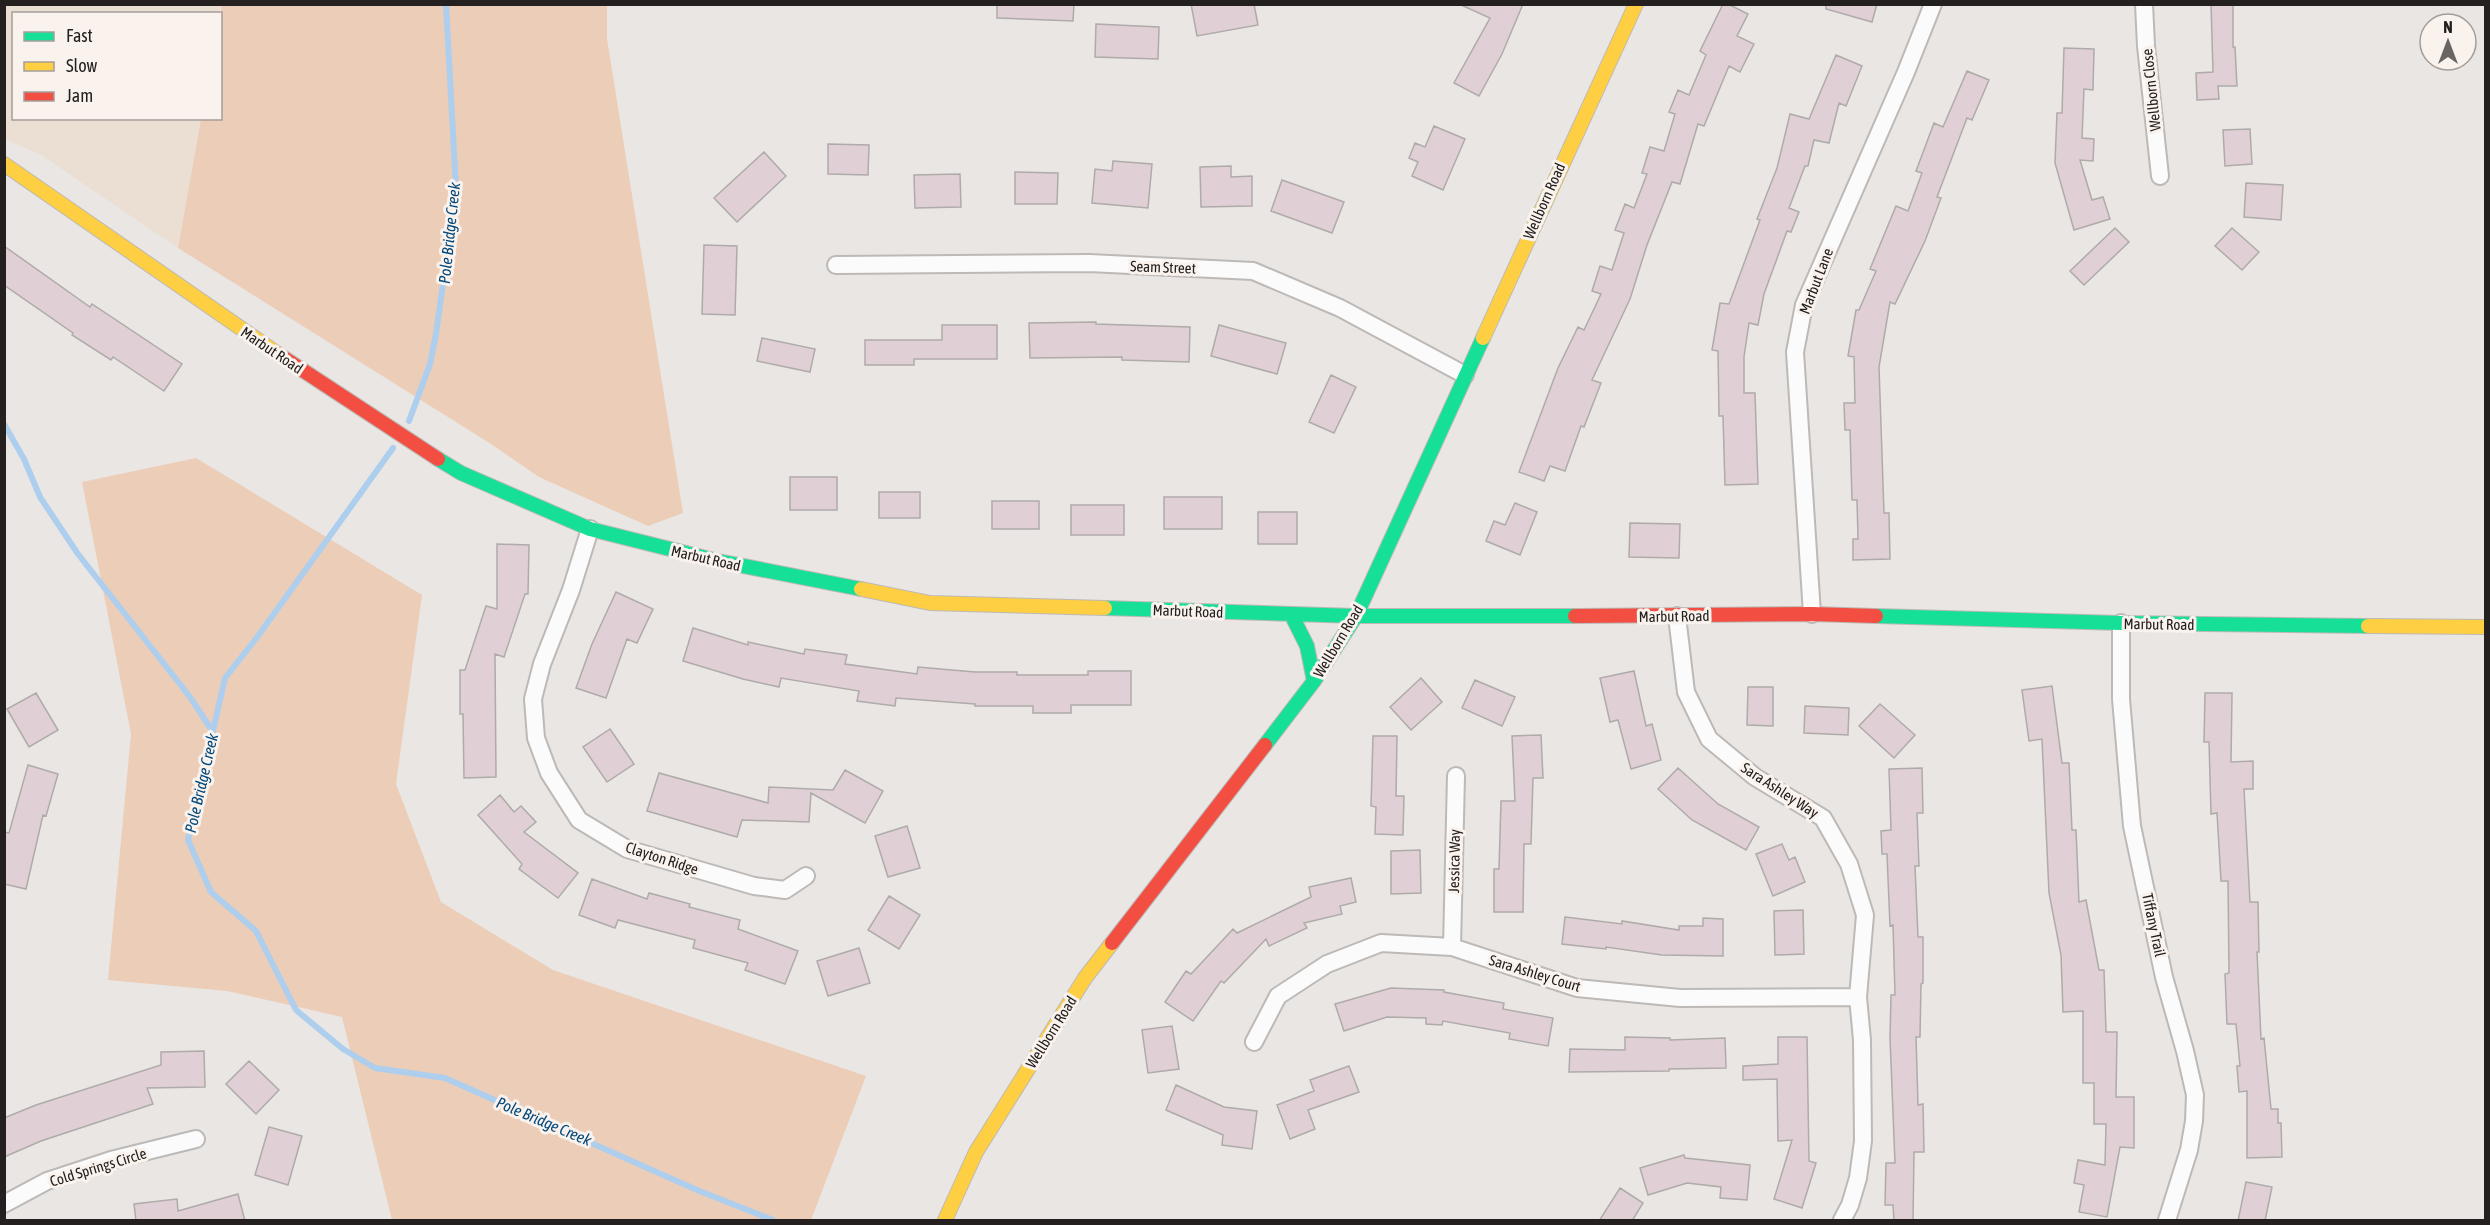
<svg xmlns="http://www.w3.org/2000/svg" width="2490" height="1225" font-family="'Asap Condensed',sans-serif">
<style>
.education{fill:#ebdfd4}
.green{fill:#eccdb8}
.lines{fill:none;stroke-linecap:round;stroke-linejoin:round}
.stream{stroke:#aeceee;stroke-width:6}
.building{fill:#e0cfd4;stroke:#aeabaa;stroke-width:1.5}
.street-casing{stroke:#bcb9b6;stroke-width:20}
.fast-casing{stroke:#bcb9b6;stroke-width:16}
.slow-casing{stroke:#bcb9b6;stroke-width:16}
.jam-casing{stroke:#bcb9b6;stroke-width:16}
.street{stroke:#fcfbfb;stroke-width:16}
.fast{stroke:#16e098;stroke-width:14}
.slow{stroke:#ffcf43;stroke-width:14}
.jam{stroke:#f24e42;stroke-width:14}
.labels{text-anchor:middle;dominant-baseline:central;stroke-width:6;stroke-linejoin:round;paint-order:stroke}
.street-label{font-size:15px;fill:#23201f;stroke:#faf2ed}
.water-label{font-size:16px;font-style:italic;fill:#01487d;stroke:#faf2ed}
</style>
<rect width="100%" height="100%" fill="#eae6e3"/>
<!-- education -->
<path class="education" d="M5,5H221L219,14H14V118L201,119L178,248L41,155L5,139Z"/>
<!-- green -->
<path class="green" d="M221,5H607V39L683,513L648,526L539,477L491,444L178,248L201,119L220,118Z
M196,458L422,595L396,784L441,902L553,970L866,1076L811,1220H392L342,1017L227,991L108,980L131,734L82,482Z"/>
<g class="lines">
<!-- stream -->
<path class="stream" d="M409,421L430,364L436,334L456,189L446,4
M4,424L24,459L40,497L78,554L190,697L213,732
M393,448L258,636L225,678L188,840L211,892L256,931L296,1010L343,1049L375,1068L445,1078L697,1190L773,1220"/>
</g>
<!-- building -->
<path class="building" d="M997,4H1074L1073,21L997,18Z
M1191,4H1254L1258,25L1197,36Z
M1459,4H1523L1502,54L1479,96L1454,83L1490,18Z
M1723,4H1728L1748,14L1737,36L1754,44L1740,72L1729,66L1704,126L1698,124L1680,184L1672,182L1647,245L1630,299L1592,380L1601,383L1584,427L1581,426L1565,471L1550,466L1544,481L1519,472L1558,368L1578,327L1584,330L1601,294L1592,291L1600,266L1612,270L1624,233L1615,230L1625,204L1634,208L1647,174L1642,173L1650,147L1664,151L1675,114L1669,112L1678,90L1689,95L1706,55L1700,51Z
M1826,4H1877L1872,22L1826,9Z
M2211,4H2233V47H2235L2237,86H2218L2219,99L2197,100L2196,73L2213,72Z
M1096,24L1159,27L1158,59L1095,57Z
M2064,48L2094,49L2093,90L2084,89L2082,138L2094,139L2093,161L2080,160L2092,200L2103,197L2110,219L2074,230L2055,163L2057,113H2062Z
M1836,55L1862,66L1846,106L1839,103L1829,143L1814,140L1808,166H1805L1789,208L1799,212L1791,232L1787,231L1764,294L1758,325L1749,323L1744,357V393H1755L1758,484L1725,485L1723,416H1719L1718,351L1712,350L1720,303L1729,304L1760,220L1757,219L1777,168L1790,114L1809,119Z
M1967,71L1989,80L1972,120L1967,118L1937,197L1941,198L1925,241L1895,304L1890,302L1879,367L1884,513H1889L1890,559L1853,560V539H1858L1857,500H1852L1850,430H1845L1844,403H1855L1854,357L1848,356L1856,310H1859L1876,271L1870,269L1896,206L1908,211L1922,173L1916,171L1934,123L1943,127Z
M1434,126L1465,139L1443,190L1412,176L1418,162L1409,158L1415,143L1425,147Z
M2250,129L2252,164L2225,166L2223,130Z
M828,144L869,145L868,175L828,174Z
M764,152L786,176L737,222L714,198Z
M1113,161L1152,164L1148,208L1092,203L1095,169L1112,171Z
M1231,166V177L1252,176V206L1201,207L1200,167Z
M1015,172L1058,173L1057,204H1015Z
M960,174L961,207L915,208L914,175Z
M1282,180L1344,202L1332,233L1271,211Z
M2246,183L2283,185L2281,220L2244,217Z
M2115,228L2129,242L2084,285L2070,271Z
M2232,228L2259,252L2242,270L2215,246Z
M704,245L737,246L735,315L702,314Z
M4,246L90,307L92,304L182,364L164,391L113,357L111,360L72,335L73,333L4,285Z
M1096,322V324L1190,327L1189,362L1122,360V357L1030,358L1029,323Z
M942,325H997V359H914V365H865V340H942Z
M1219,325L1286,343L1277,374L1211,356Z
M762,338L815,349L810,372L757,361Z
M1331,375L1356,387L1334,433L1309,422Z
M790,477H837V510H790Z
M879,492H920V518H879Z
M1164,497H1222V529H1164Z
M992,501H1039V529H992Z
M1515,503L1537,512L1520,555L1486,541L1494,521L1505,525Z
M1071,505H1124V535H1071Z
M1258,512H1297V544H1258Z
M1630,523L1680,524L1679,558L1629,557Z
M497,544L529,545L528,594H525L504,657L495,654L496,777L464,778L463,714H460V670H465L486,606L497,609Z
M616,592L653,609L637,643L627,639L606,698L576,688L592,644Z
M693,628L748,645V642L804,654L805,649L847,655L845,664L917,674L918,667L975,672H1017V675H1088V671H1131V705H1071V713H1033V706H975V704L896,698L895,706L857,701L859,691L781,678L779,687L743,679L683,661Z
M1634,671L1646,726L1652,724L1661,760L1631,769L1618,720L1610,722L1600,678Z
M1421,678L1442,702L1411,730L1390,707Z
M1475,680L1515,697L1502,726L1462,708Z
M2052,686L2062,763H2069L2072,830H2076L2079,902L2086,900L2099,970H2104L2106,1032H2117L2116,1097H2134V1148L2120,1147L2107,1217L2079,1212L2084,1185L2074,1183L2078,1160L2105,1165L2106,1124H2094V1083H2083V1011L2063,1012L2061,955L2049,893L2042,739L2029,741L2022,690Z
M1748,687H1773V726L1747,725Z
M36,693L58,730L29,747L7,709Z
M2205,693H2232L2231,762L2253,761V789H2244L2250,902H2258L2259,952H2257L2261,1039L2264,1038L2271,1109H2278V1123H2281L2282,1157L2247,1158V1091L2239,1092L2237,1066H2240L2236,1024H2227L2225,974L2229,973L2228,881H2221L2217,813L2211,814L2209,742H2204Z
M1880,704L1915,735L1894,758L1859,726Z
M1805,706L1849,708L1848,735L1804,733Z
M610,729L634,764L607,782L583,747Z
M1541,735L1543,778H1533L1531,844H1524L1523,912H1494V869H1499L1501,801H1515L1512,736Z
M1373,736H1397L1396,796H1404L1403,835L1375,834L1376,807L1371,806Z
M28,765L58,774L46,816L43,815L26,889L4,884V832L9,833Z
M1678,768L1718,804L1759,827L1746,850L1692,820L1658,789Z
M1922,768L1923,813H1917L1919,866H1915L1918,937H1923V983L1921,984L1920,1037H1916L1918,1105L1923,1104L1924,1152H1914L1913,1221H1894L1893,1205H1885L1886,1163H1895L1890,1038L1891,995H1895L1893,925L1890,926L1887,854H1882L1881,831L1891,830L1889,769Z
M845,770L883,791L865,823L811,793L809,822L742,820L737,837L647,811L659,773L768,803L769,787L833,790Z
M500,795L514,812L521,806L536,822L524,832L578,873L558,898L519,869L522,864L478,815Z
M907,826L920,868L888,877L875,836Z
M1782,844L1789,860L1795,857L1805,882L1773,896L1756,854Z
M1420,850L1421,893L1391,894V851Z
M1351,878L1356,902L1340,906L1342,914L1304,923L1307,928L1269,946L1266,939L1224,983L1221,981L1193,1021L1165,1002L1186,971L1191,974L1233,929L1237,933L1311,897L1309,887Z
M592,879L647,899L649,893L690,904L689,907L740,920L738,929L798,951L785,984L745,970L748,963L693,948L695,940L618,920L615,928L579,915Z
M889,896L920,915L899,949L868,930Z
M1803,910L1804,954L1775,955L1774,911Z
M1565,917L1622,924V921L1679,930V926H1703V918L1723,919V956L1662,955L1606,947V949L1562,944Z
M859,948L870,983L828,996L817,961Z
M1391,988L1444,990V992L1504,1003L1503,1009L1553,1018L1548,1046L1509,1039L1510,1033L1443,1021L1442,1025L1426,1024V1018L1387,1017L1344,1031L1335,1004Z
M1172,1026L1179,1069L1148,1073L1142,1030Z
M1625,1037L1670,1038V1040L1725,1038L1726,1068L1669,1069V1071L1569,1072L1570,1049L1625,1050Z
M1778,1037H1807L1809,1161L1816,1163L1802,1208L1774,1199L1792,1140L1778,1141L1777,1079L1743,1080V1066L1778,1064Z
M204,1051L205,1087L147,1088L153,1104L41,1141L4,1157V1118L36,1105L161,1065V1052Z
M249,1061L279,1090L256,1114L226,1084Z
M1349,1066L1359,1092L1308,1110L1315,1129L1290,1139L1277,1105L1314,1091L1310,1080Z
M1176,1085L1224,1107L1257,1111L1252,1149L1222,1145L1223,1135L1166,1110Z
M269,1127L302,1136L288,1185L255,1175Z
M1684,1155L1685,1158L1750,1165L1747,1200L1720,1198L1721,1187L1687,1183L1648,1195L1640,1168Z
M2246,1182L2272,1187L2265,1221H2238Z
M1620,1188L1643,1203L1632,1221H1599Z
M238,1194L245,1221H136L134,1204L177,1199L178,1211Z"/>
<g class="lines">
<!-- street casing -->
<g class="street-casing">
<path id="street" d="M2144,4L2146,46L2160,176
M836,265L1089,263L1253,271L1340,308L1465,375
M590,529L571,590L542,664L533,699L536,738L549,773L579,820L627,849L754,886L785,890L806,876
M1812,614L1795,352L1804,305L1906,72L1933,4
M1677,616L1686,692L1709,739L1755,777L1823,818L1849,864L1865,915L1858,997L1862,1040L1863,1141L1858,1178L1850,1205L1842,1220
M2121,623V699L2132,826L2164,977L2185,1051L2195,1095L2194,1121L2189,1150L2167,1220
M1452,947L1456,776
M1254,1042L1278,996L1327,964L1381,943L1452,947L1577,988L1680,998L1858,997
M4,1204L47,1181L111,1160L196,1139"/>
</g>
<!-- fast casing -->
<g class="fast-casing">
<path id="fast" d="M438,459L461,473L590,529L718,561L861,589
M1105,608L1356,616H1575
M1291,614L1307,646L1314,681
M1876,616L2121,623L2368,626
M1265,745L1314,681L1356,616L1483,338"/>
</g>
<!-- slow casing -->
<g class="slow-casing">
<path id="slow" d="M4,164L278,354
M1483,338L1636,4
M861,589L930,603L1105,608
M2368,626L2486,627
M945,1220L976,1152L1085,978L1112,943"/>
</g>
<!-- jam casing -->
<g class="jam-casing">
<path id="jam" d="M278,354L438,459
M1575,616L1812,614L1876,616
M1112,943L1265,745"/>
</g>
<!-- street -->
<use href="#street" class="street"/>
<!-- fast -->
<use href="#fast" class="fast"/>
<!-- slow -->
<use href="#slow" class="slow"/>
<!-- jam -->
<use href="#jam" class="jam"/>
</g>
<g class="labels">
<!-- street labels -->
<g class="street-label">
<text transform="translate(2151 90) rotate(-96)">Wellborn Close</text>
<text transform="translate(1544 201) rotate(-66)">Wellborn Road</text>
<text transform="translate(1163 267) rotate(2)">Seam Street</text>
<text transform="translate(1816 281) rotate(-69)">Marbut Lane</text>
<text transform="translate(272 350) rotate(34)">Marbut Road</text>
<text transform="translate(706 558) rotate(13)">Marbut Road</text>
<text transform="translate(1188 611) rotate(2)">Marbut Road</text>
<text transform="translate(1674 616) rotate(-1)">Marbut Road</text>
<text transform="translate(2159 624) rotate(1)">Marbut Road</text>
<text transform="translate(1338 641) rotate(-59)">Wellborn Road</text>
<text transform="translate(1780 790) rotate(33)">Sara Ashley Way</text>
<text transform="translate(662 858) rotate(18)">Clayton Ridge</text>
<text transform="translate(1454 861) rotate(-89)">Jessica Way</text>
<text transform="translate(2154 925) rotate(78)">Tiffany Trail</text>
<text transform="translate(1535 973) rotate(17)">Sara Ashley Court</text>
<text transform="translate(1051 1032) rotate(-58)">Wellborn Road</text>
<text transform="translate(98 1167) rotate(-17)">Cold Springs Circle</text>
</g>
<!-- water labels -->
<g class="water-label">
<text transform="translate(449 233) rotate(-84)">Pole Bridge Creek</text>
<text transform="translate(201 783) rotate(-77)">Pole Bridge Creek</text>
<text transform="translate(544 1121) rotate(23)">Pole Bridge Creek</text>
</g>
</g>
<!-- border -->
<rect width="2490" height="1225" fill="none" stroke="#23201f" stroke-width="12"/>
<!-- legend -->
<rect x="12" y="12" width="210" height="108" fill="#faf2ed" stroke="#a49e9b" stroke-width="1.5"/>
<rect x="24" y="32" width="30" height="9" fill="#16e098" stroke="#a49e9b" stroke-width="1.5"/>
<text x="66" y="42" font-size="18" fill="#23201f">Fast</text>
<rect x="24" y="62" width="30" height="9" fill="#ffcf43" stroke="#a49e9b" stroke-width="1.5"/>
<text x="66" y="72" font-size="18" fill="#23201f">Slow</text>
<rect x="24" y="92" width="30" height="9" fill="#f24e42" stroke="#a49e9b" stroke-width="1.5"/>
<text x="66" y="102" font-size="18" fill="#23201f">Jam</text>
<!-- north arrow -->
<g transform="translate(2448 42)"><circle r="28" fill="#faf2ed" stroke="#a49e9b" stroke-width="1.5"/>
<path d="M0-4.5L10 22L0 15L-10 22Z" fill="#696564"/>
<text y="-9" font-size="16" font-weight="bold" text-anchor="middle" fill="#23201f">N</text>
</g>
</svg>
